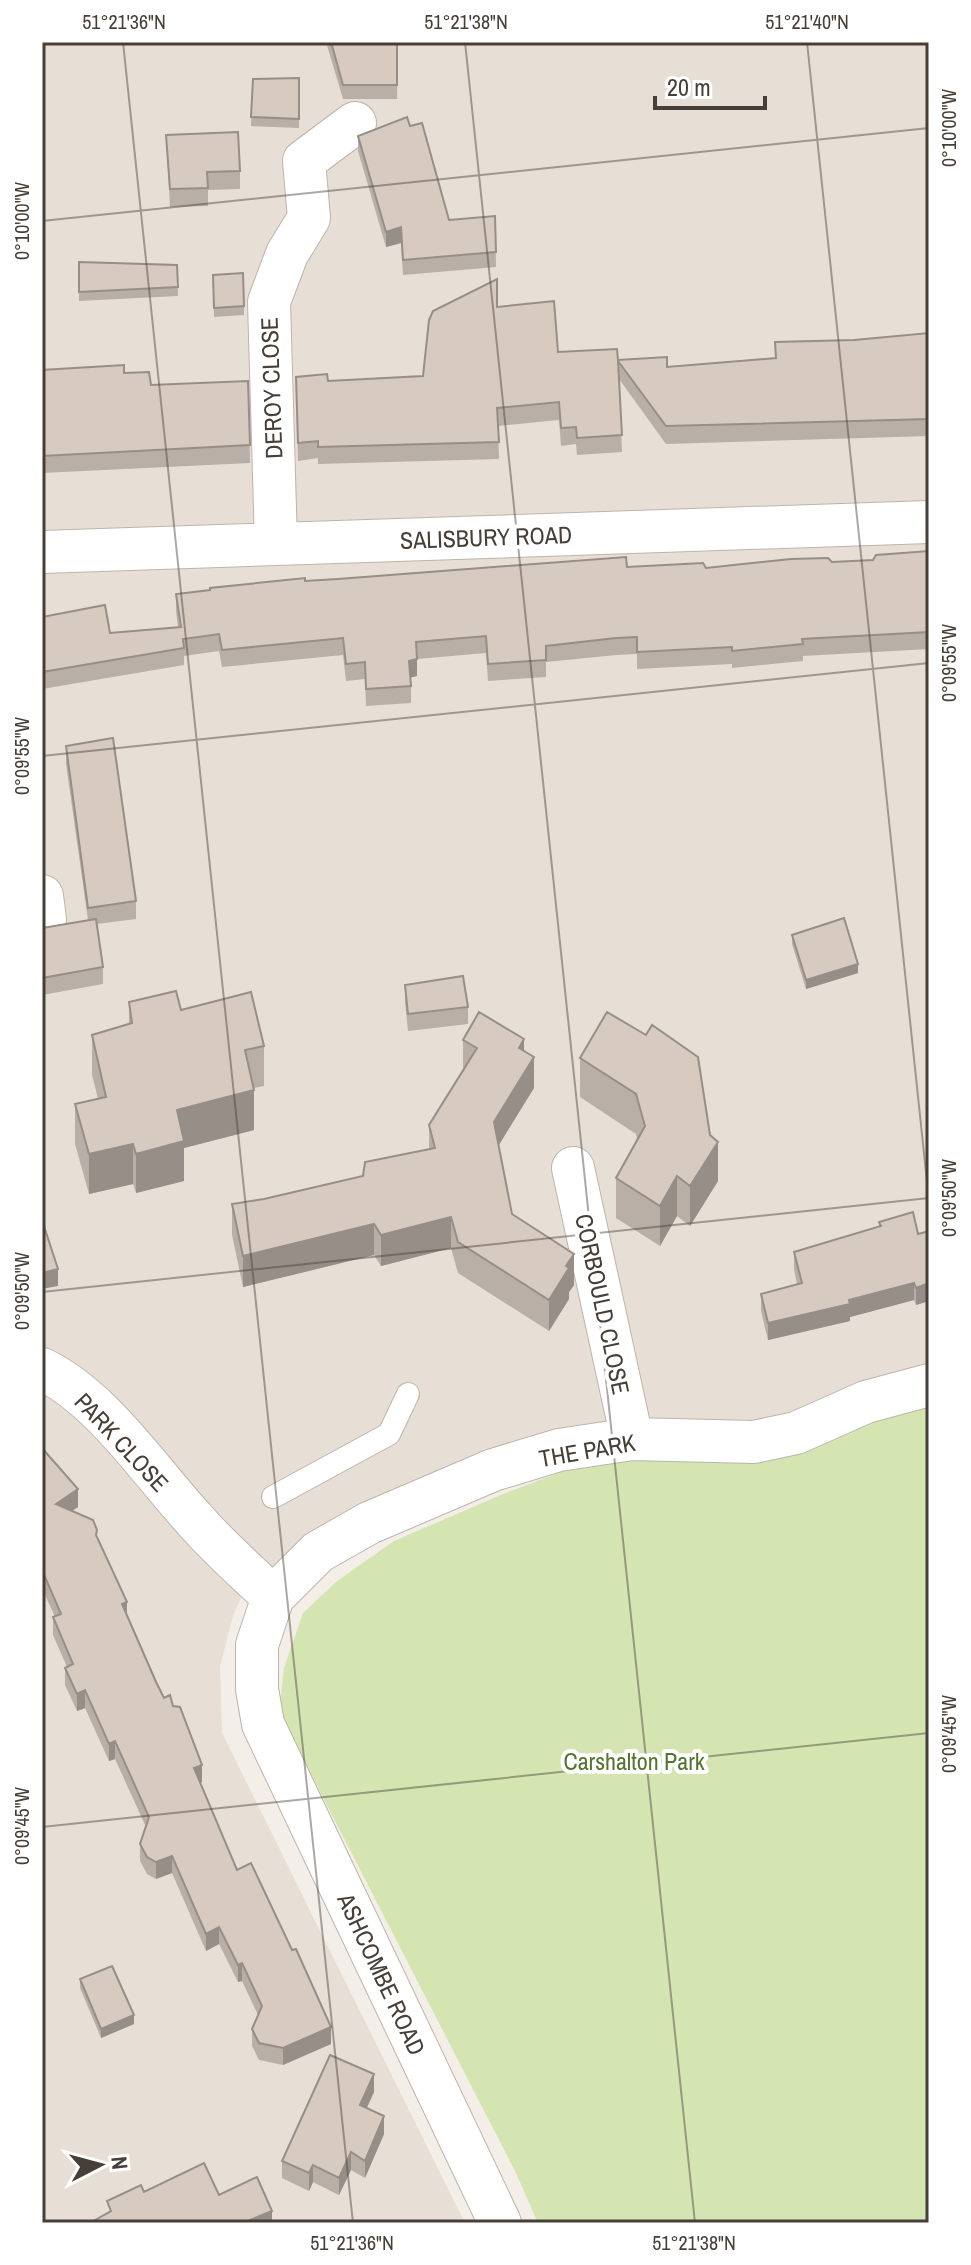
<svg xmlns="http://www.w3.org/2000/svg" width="971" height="2265" font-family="'Archivo Narrow',sans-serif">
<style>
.residential{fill:#e7dfd6}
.green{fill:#d5e5b2}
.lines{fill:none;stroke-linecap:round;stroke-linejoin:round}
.lane-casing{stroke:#beb4ab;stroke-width:24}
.street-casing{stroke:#beb4ab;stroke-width:44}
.lane{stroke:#fff;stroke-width:22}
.street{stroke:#fff;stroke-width:42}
.wall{fill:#b9afa6}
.shaded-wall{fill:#968e87}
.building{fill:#d7cbc1;stroke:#968e87;stroke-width:2}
.ticks{fill:none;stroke:#463e37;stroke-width:2;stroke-opacity:0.45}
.labels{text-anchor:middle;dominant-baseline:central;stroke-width:8;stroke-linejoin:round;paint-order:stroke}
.street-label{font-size:24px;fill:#463e37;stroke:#fff}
.park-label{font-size:24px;fill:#52752d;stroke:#fff}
.neatline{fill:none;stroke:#463e37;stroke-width:3}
.ticks-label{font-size:20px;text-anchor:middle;fill:#463e37}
</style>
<rect width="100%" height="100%" fill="#f3eee8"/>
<!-- residential -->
<path class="residential" d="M42,42H929V1379L796,1428L556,1445L270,1586L42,1363Z
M42,1374L246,1586L233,1616L220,1666L222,1733L465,2223H42Z"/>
<!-- green -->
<path class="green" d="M929,1391V2223H538L515,2171L279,1712L284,1668L303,1613L337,1581L394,1541L503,1494L628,1447Z"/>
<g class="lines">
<!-- lane casing -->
<g class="lane-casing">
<path id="lane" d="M273,1497L389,1434L408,1394"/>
</g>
<!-- street casing -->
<g class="street-casing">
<path id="street" d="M276,544L269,302L287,254L309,218L304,161L355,123
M42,552L929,522
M42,896L45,919
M573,1168L632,1439
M42,1369C102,1398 149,1470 194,1519C218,1547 246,1571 273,1597
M500,2223L263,1724L257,1689V1645L273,1597L318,1552L369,1523L493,1470L559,1450L632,1439L754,1442L796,1433L866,1402L929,1385"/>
</g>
<!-- lane -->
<use href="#lane" class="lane"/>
<!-- street -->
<use href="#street" class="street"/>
</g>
<!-- wall -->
<path class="wall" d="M326,42H398L397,99H343Z
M299,78V128L251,126L253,79Z
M166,135L240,171V189L208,190V206L170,207Z
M358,136L449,220L495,216L496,267L403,275L401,243L386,247L358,151Z
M79,262L177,265L178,296L79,301Z
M213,275L244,306V315L214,317Z
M497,307L558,352L667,367L775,358V342L854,340L929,333V436L666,444L619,379L622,452L577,455L576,444L561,446L559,420L498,426L499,459L318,464V458L298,461L296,377L328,381L423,376Z
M42,370L124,373L151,385L248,381L250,463L42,473Z
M929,551V649L803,656V661L732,668V664L637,669V654L616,655L546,662V677L488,681L486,653L417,659V676L411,677V703L366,706L365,679L346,681L343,655L222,667L219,651L184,656V665L42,689V617L110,633L178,627L176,611V594L305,581L627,567L706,568L873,560Z
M66,746L136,901V919L97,924L103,967V984L42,995V928L88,920L66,764Z
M792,935L858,973L806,989L792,944Z
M405,985L468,1007V1024L408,1031L405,1002Z
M129,1002L181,1010L264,1046V1086L254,1088V1130L184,1148V1181L136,1193L133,1184L89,1194L75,1144V1104L98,1099L92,1075V1035L129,1024Z
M463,1040L524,1051L534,1088L498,1145L512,1214L574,1285L569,1292V1299L549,1331L458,1273L451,1248L381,1266L374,1255L243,1287L232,1235V1204L264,1199L363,1176L429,1149V1125L463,1070Z
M580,1058L710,1135L718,1181L690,1226L677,1216L660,1246L616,1218V1178L637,1139L636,1134L580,1097Z
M879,1222L918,1234L929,1231V1301L916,1305L914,1300L850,1317V1321L768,1340L761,1311V1294L797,1284L794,1269V1252L879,1227Z
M42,1448L78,1507L72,1511L97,1537L127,1615L202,1782L200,1783L237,1870L331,2044L283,2065L259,2060L252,2046V2029L258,2015L242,1981L238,1982L219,1944L206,1951L172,1873L156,1879L147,1874L140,1861V1844L146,1827L115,1759L109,1761L85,1708L77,1711L65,1685V1668L67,1667L53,1635V1617H55L42,1588Z
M80,1979L134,2024L101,2038L80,1988Z
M374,2092L367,2108L384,2134L365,2178L351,2170L339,2195L313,2182L309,2191L282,2178V2161Z"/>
<!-- shaded-wall -->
<path class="shaded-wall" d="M401,227V243L386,247V232Z
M417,659V676L409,678V661Z
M858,964V973L806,989V980Z
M524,1039V1070L519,1048Z
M534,1057V1088L494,1153V1122Z
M254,1090V1130L184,1148V1181L136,1193V1154L177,1110Z
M718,1142V1181L690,1226V1186Z
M133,1144V1184L89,1194V1154Z
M677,1176V1216L660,1246V1206Z
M451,1217V1248L381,1266V1235Z
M374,1224V1255L243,1287V1256Z
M574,1254V1285L569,1292V1299L549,1331V1300L566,1266Z
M58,1269V1286L42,1289V1273Z
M914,1283V1300L850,1317V1321L768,1340V1323Z
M929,1283V1301L916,1305V1288Z
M78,1489V1507L56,1521V1504Z
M127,1602V1619L122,1604Z
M85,1690V1708L77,1711V1694Z
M115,1741V1759L109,1761V1744Z
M202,1765V1782L194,1785V1768Z
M172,1856V1873L156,1879V1862Z
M219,1927V1944L206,1951V1934Z
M242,1963V1981L238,1982V1965Z
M134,2015V2024L101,2038V2029Z
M331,2027V2044L283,2065V2048Z
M374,2074V2092L360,2122V2105Z
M384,2116V2134L365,2178V2161Z
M351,2152V2170L339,2195V2178Z
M313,2165V2182L309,2191V2173Z
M272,2211V2223H243Z"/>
<!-- building -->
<path class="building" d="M331,42H397V85H343Z
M299,78V119L251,117L253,79Z
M407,117L410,126L422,123L449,220L495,216L496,252L403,260L401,227L386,232L358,136Z
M238,132L240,171L207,172L208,188L170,189L166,135Z
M79,262L177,265L178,287L79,292Z
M243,273L244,306L214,308L213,275Z
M497,279V307L554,301L558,352L617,349L618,360L667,357V367L776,358L775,342L854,340L929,333V419L666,426L618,361L622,435L577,438L576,427L561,428L559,402L497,408L499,442L318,447V441L298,443L296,377L327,374L328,381L423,376L429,320L433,311Z
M124,365V373L149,372L151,385L248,381L250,445L42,456V370Z
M929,551V632L802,639L803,644L732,651V647L637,652V637L616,638L546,646V660L488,664L486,636L416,642L417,659L409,661L411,686L366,689L365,662L346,664L343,638L222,650L219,634L183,639L184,648L42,672V617L105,605L110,633L181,627L176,594L210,590V588L305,578V581L338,579L626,557L627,567L703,563L706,568L791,559L828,558L832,562L873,560L876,555Z
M113,738L136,901L88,908L66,746Z
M844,918L858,964L806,980L792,935Z
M96,919L103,967L42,978V928Z
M463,976L468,1007L408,1014L405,985Z
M176,991L181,1010L251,992L264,1046L245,1050L254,1090L177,1110L184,1141L136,1154L133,1144L89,1154L75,1104L106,1097L92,1035L132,1023L129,1002Z
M479,1012L524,1039L519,1048L534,1057L494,1122L512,1214L574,1254L566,1266L569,1268L549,1300L458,1242L451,1217L381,1235L374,1224L243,1256L232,1204L264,1199L363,1176L365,1162L435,1148L429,1125L477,1048L463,1040Z
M607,1012L646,1035L652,1025L698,1057L710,1135L718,1142L690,1186L677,1176L660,1206L616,1178L645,1126L636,1094L580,1058Z
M913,1212L918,1234L929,1231V1283L916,1288L914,1283L849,1300L850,1304L768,1323L761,1294L802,1283L794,1252L881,1226L879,1222Z
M42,1220L58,1269L42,1273Z
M42,1448L78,1489L56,1504L93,1520L97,1530L96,1535L127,1602L122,1604L156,1682L164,1698L170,1695L173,1706L180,1707L202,1765L194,1768L237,1870L251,1863L292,1950L296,1949L331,2027L283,2048L259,2043L252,2029L262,2006L242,1963L238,1965L219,1927L206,1934L172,1856L156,1862L147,1857L140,1844L149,1817L115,1741L109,1744L85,1690L77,1694L65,1668L73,1664L53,1617L61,1614L42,1570Z
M112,1966L134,2015L101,2029L80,1979Z
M330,2055L374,2074L360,2105L384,2116L365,2161L351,2152L339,2178L313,2165L309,2173L282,2161Z
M204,2163L219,2195L257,2177L272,2211L243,2223H90L111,2211L107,2201L141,2185L144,2192Z"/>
<!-- ticks -->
<path class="ticks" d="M123,42L353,2223M465,42L695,2223M807,42L929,1201M42,221L929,128M42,756L929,663M42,1292L929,1198M42,1827L929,1733"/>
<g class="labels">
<!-- street labels -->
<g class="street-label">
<text transform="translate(271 388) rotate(-92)">DEROY CLOSE</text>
<text transform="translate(486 537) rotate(-2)">SALISBURY ROAD</text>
<text transform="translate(603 1304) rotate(78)">CORBOULD CLOSE</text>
<text transform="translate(122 1442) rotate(47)">PARK CLOSE</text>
<text transform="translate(587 1450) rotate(-10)">THE PARK</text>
<text transform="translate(382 1974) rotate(65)">ASHCOMBE ROAD</text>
</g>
<!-- park labels -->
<g class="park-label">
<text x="634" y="1761">Carshalton Park</text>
</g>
</g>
<!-- border -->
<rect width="971" height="2265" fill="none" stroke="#ffffff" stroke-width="88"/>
<!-- north arrow -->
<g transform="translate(100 2165) rotate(84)" stroke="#ffffff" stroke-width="6" paint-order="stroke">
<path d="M0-6L14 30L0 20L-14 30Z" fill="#463e37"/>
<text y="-12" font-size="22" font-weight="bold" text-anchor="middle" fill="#463e37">N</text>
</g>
<!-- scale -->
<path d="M655 96v12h110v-12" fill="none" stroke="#463e37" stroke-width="4"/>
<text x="667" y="96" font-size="24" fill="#463e37" stroke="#ffffff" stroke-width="6" paint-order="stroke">20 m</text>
<rect x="44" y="44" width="883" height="2177" class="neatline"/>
<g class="ticks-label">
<text x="124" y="29">51°21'36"N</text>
<text x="466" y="29">51°21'38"N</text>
<text x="807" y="29">51°21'40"N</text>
<text transform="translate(949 128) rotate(-90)" y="7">0°10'00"W</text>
<text transform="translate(22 221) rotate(-90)" y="7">0°10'00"W</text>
<text transform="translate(949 663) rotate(-90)" y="7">0°09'55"W</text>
<text transform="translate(22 756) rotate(-90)" y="7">0°09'55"W</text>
<text transform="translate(949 1198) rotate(-90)" y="7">0°09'50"W</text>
<text transform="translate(22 1291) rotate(-90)" y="7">0°09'50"W</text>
<text transform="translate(949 1734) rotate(-90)" y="7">0°09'45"W</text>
<text transform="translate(22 1826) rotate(-90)" y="7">0°09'45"W</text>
<text x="352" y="2250">51°21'36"N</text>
<text x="694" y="2250">51°21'38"N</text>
</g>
</svg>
